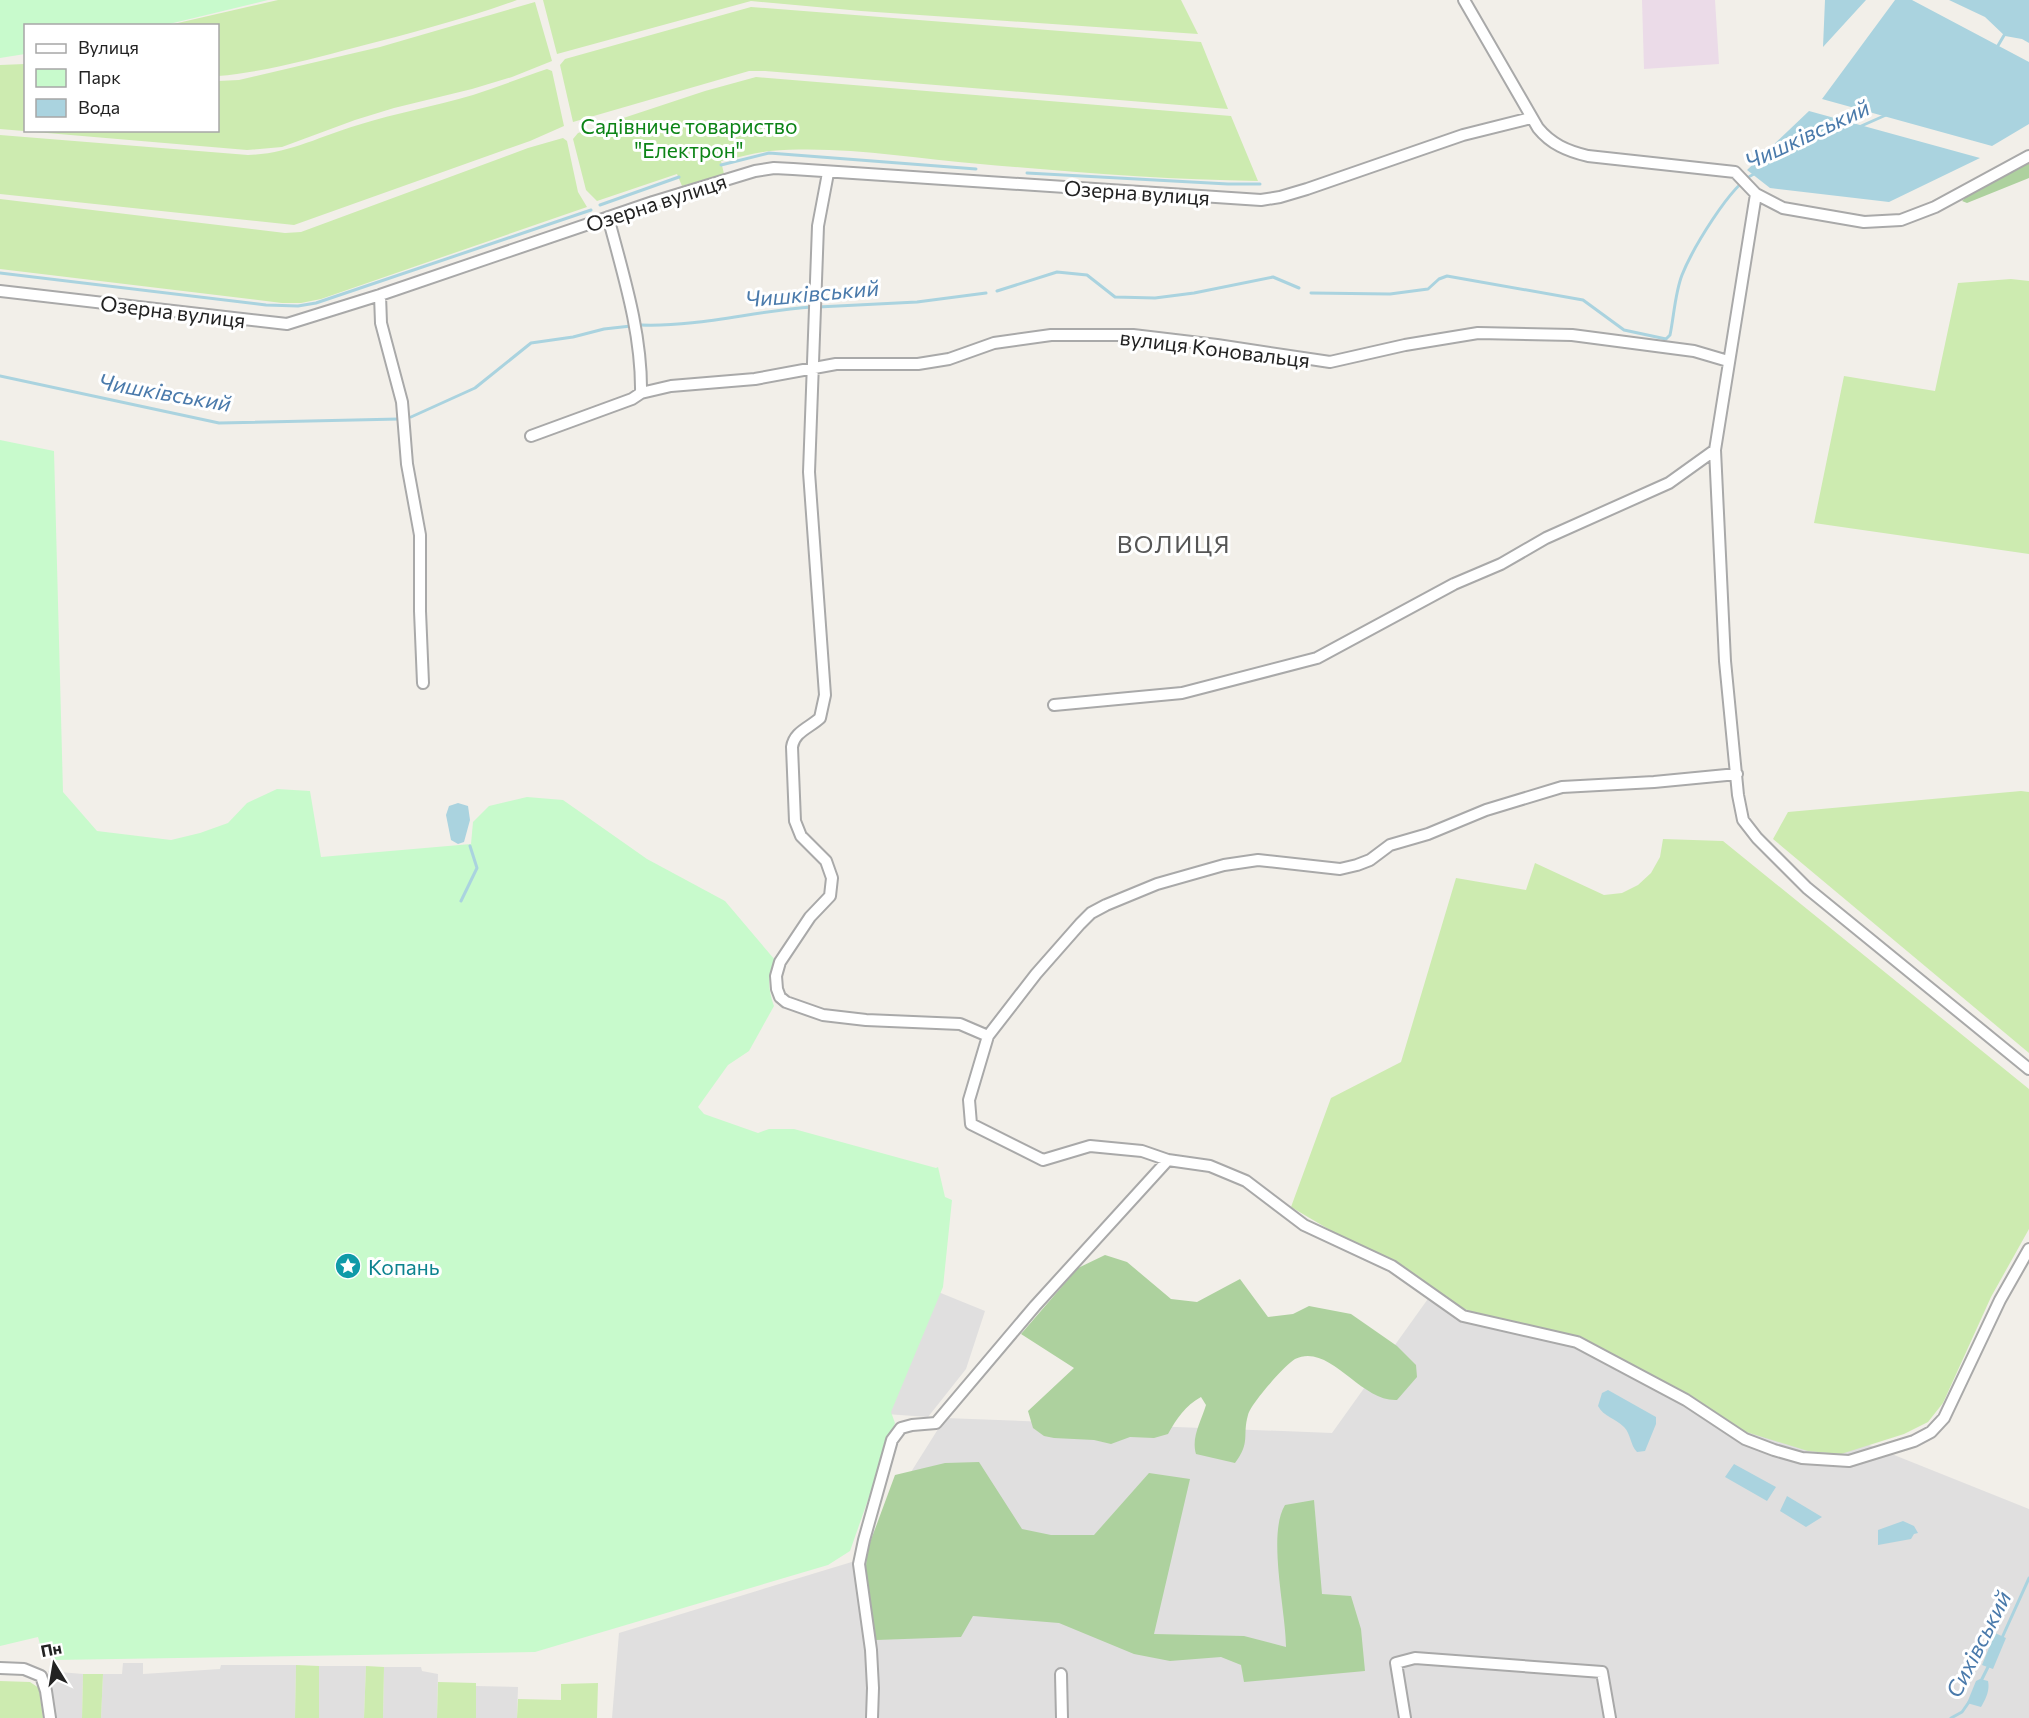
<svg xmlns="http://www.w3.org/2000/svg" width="2029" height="1718" font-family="Commissioner,sans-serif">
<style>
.residential{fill:#e0dfdf}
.industrial{fill:#ebdbe8}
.grass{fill:#cdebb0}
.forest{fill:#add19e}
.park{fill:#c8facc}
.water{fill:#aad3df}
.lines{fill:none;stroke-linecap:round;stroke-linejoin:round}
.stream{stroke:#aad3df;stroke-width:3}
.minor-casing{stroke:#a9a9a9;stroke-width:14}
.minor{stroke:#fff;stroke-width:10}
.labels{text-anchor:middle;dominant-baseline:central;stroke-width:6;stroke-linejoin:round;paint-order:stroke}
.park-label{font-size:21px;fill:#0c8416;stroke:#fff}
.street-label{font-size:21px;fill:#222;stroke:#fff}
.culture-label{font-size:21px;fill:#0d838f;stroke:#fff;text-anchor:start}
.water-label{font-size:22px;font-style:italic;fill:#4a7aab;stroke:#fff}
.quarter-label{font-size:24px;letter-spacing:1.5px;fill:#555;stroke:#fff}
</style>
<rect width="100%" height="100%" fill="#f2efe9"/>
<!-- residential -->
<path class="residential" d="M1445,1275L2029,1509V1718H612L619,1633L855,1561L945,1418L1332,1433Z
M926,1287L985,1311L966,1369L928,1417L886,1414Z
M123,1663H143V1674L220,1669L221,1665H296L295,1718H101L103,1674H122Z
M319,1666H366L364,1718H319Z
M384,1667H421L422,1671L438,1674L437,1718H383Z
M48,1671L83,1674L82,1718H53Z
M476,1686L518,1687L517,1718H476Z"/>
<!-- industrial -->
<path class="industrial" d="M1642,0H1715L1719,64L1644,69Z"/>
<!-- grass -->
<path class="grass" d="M278,0H517C465,19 411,33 357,47C312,59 264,72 218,76V26L169,25Z
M543,0H1181L1198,34L861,11L751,1L557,54Z
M535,2L552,61L512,77L472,89L394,108L355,120L282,147L247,150L0,129V65L25,64L26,130H218V81L239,80L380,47Z
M751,7L1201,42L1228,109L765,71H749L573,122L560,65L565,59Z
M547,69L552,71L564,126L530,141L294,225L0,194V135L248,155C289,154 320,136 358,125C396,113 435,106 473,95C498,87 523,77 547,69Z
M756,77L1231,116L1258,181C1166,180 1072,172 980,164C910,158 840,145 770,151C754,153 737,158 721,161L724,174L682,186L677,174L597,201L586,190L573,139L578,133L705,91Z
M563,138L567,141L578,192L587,207L321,299L301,303H282L0,269V199L285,233L301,232L528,148Z
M2011,279L2029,281V554L1814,523L1844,376L1935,391L1958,283Z
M2021,791L2029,792V1053L1773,839L1788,812Z
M1663,839L1723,841L2029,1089V1229L1991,1297L1943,1403L1928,1422L1904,1434L1841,1454L1808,1451L1743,1431L1689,1394L1578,1341L1464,1309L1291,1207L1331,1098L1401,1062L1456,878L1526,890L1535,863L1604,895L1622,893L1638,885L1651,873L1660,857Z
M296,1665L319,1666V1718H295Z
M366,1666L384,1667L383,1718H364Z
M83,1674H103L101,1718H82Z
M0,1681L30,1682L39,1688L43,1718H0Z
M438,1682L476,1683V1718H437Z
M598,1683L597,1718H517L518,1699L561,1700V1684Z"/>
<!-- forest -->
<path class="forest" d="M2029,162V178L1967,203L1962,201L1969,194Z
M1105,1255L1127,1262L1171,1299L1197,1302L1240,1279L1268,1317L1293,1314L1309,1306L1351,1314L1397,1346L1416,1365L1417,1377L1397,1400C1360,1402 1330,1342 1295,1359C1285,1365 1251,1403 1248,1415C1242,1436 1251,1442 1235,1463L1196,1454C1191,1437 1201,1422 1206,1405L1201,1397C1185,1406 1177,1418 1168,1434L1154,1438L1130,1437L1111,1444L1094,1440L1054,1438L1044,1436L1033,1428L1028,1411L1074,1368L1021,1334L1078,1268Z
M979,1462L1022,1529L1051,1535H1094L1149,1473L1190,1479L1154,1634L1244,1636L1286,1647C1286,1611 1267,1534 1285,1505L1314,1500L1322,1594L1351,1596L1361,1629L1365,1671L1244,1682L1241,1665L1221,1657L1170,1661L1134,1654L1059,1623L973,1616L961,1637L876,1640L865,1574L868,1548L895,1475L945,1463Z"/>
<!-- park -->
<path class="park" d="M0,0H268L165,25L26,26L25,54L0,58Z
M0,440L54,451L63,792L97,831L171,840L200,833L228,823L247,803L277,789L310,791L321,857L471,844L473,822L489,806L527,797L563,800L647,859L725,901L775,960C767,976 768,989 774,1006L749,1051L728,1065L698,1107L704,1114L758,1133L769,1129H794L936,1168L938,1167L945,1197L952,1200L943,1287L891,1412L895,1423L850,1551L828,1565L535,1652L54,1660L41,1648L38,1637L0,1646Z"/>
<!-- water -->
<path class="water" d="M1825,0H1866L1823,47Z
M1895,0H1912L2029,62V124L1992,146L1822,99Z
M1949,0H2029V43L2022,39L2005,36L1985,17Z
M1809,111L1980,158L1889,202L1770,188L1747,170Z
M458,803L468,806L470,820L464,842L458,844L451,840L446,815L449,806Z
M1608,1390L1656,1417V1424L1645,1451L1637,1452C1630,1445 1631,1434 1624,1427C1615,1418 1604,1417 1598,1406L1602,1393Z
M1734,1464L1776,1487L1767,1501L1725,1477Z
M1787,1496L1822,1517L1806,1527L1780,1511Z
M1903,1521L1914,1526L1918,1533L1914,1534L1911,1539L1878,1545V1530Z
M1995,1633L2006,1638L1993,1669L1982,1665Z
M1980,1679L1988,1681C1990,1690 1986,1699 1981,1707L1967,1703L1976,1681Z"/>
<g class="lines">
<!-- stream -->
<path class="stream" d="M1996,49L2006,32
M1859,127L1886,115
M721,165L769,153L976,169
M1027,173L1228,184H1260
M600,205L679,177
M0,273L266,305L298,306L316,303L591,210
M997,291L1057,272L1087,275L1115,297L1155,298L1194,293L1273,277L1299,288
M1311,293L1390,294L1428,289L1439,279L1447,276L1583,300L1624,330L1666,339L1670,335C1674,316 1675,293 1682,275C1692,250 1730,185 1754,174
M818,307L917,302L986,293
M641,325C699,327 754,311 812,307
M0,376L219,423L399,419
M411,417L475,388L531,343L573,337L604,329L631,326
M461,901L477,868L470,846
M2001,1640L2029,1578
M1981,1681L1989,1665
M1951,1718L1962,1712L1969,1702"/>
<!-- minor casing -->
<g class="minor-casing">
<path id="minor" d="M1464,0L1538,128C1551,144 1567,151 1588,156L1735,172L1756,194L1783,208L1864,222L1901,220L1935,207L2029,156
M828,173L818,226L809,472L825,695L820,718C809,728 794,732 792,747L795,821L801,836L826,861L832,878L830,896L810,917L780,962L776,976L777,989L780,997L786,1002L823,1015L866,1020L960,1024L988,1036
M1756,194L1715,450L1725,661L1738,795L1743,820L1757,838L1807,888L2029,1069
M608,217C623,274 642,333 641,393
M0,291L287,324L380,295L653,202L755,171L774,168L793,169L1261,200L1280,197L1307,189L1463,135L1531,118
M380,295L381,323L402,402L407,464L420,535V611L423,683
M531,436L632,399L641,393L671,386L755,379L836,364H918L949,359L994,343L1051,335H1133L1217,345L1330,362L1405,345L1478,333L1572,335L1694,351L1728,361
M1054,705L1182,693L1317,658L1454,584L1501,564L1546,538L1669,483L1715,450
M1737,774L1654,782L1562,787L1486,810L1428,834L1390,845L1370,860L1357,865L1340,869L1258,860L1224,865L1157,884L1106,905L1091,913L1080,924L1036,974L988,1036L969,1100L971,1124L1043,1160L1090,1146L1142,1151L1168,1160L1210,1166L1246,1181L1304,1225L1392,1266L1463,1316L1577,1342L1686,1400L1745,1439L1774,1450L1802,1458L1849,1461L1914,1441L1931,1432L1944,1418L2000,1300L2029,1249
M0,1668L24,1669L41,1676L46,1691L50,1718
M1061,1674L1062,1718
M872,1718L873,1688L871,1650L859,1564L864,1540L892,1440L901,1428L912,1425L936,1423L1035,1306L1168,1160
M1405,1718L1396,1663L1415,1658L1602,1672L1610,1718"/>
</g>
<!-- minor -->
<use href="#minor" class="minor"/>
</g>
<!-- icons -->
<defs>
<g id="sight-disc" transform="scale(1.35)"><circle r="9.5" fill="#0f9aa8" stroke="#fff"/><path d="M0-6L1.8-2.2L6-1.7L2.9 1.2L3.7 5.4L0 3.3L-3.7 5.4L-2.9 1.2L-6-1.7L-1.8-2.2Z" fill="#fff"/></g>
</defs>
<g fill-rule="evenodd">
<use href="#sight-disc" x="348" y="1266"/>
</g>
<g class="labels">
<!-- park labels -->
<g class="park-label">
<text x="689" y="125">Садівниче товариство<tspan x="689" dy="24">"Електрон"</tspan></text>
</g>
<!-- street labels -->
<g class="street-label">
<text transform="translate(1137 192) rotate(4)">Озерна вулиця</text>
<text transform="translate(656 202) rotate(-18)">Озерна вулиця</text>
<text transform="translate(173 311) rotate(7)">Озерна вулиця</text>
<text transform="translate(1215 348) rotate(7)">вулиця Коновальця</text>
</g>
<!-- culture labels -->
<g class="culture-label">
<text x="368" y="1266">Копань</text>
</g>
<!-- water labels -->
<g class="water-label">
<text transform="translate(1807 134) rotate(-25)">Чишківський</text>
<text transform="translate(812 293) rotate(-5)">Чишківський</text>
<text transform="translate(165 392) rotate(10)">Чишківський</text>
<text transform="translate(1978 1644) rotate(-63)">Сихівський</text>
</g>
<!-- quarter labels -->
<g class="quarter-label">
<text x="1174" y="543">ВОЛИЦЯ</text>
</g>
</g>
<!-- legend -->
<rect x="24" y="24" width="195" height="108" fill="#ffffff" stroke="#a7a7a7" stroke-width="1.5"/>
<rect x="36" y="44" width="30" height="9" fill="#ffffff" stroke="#a7a7a7" stroke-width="1.5"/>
<text x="78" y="54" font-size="18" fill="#222222">Вулиця</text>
<rect x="36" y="69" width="30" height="18" fill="#c8facc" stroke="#a7a7a7" stroke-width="1.5"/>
<text x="78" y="84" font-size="18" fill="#222222">Парк</text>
<rect x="36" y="99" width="30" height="18" fill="#aad3df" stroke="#a7a7a7" stroke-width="1.5"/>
<text x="78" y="114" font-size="18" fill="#222222">Вода</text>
<!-- north arrow -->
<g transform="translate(54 1664) rotate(349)" stroke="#ffffff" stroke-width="4.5" paint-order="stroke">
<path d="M0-4.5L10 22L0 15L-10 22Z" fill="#222222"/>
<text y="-9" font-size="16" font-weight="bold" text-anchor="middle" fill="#222222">Пн</text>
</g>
</svg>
